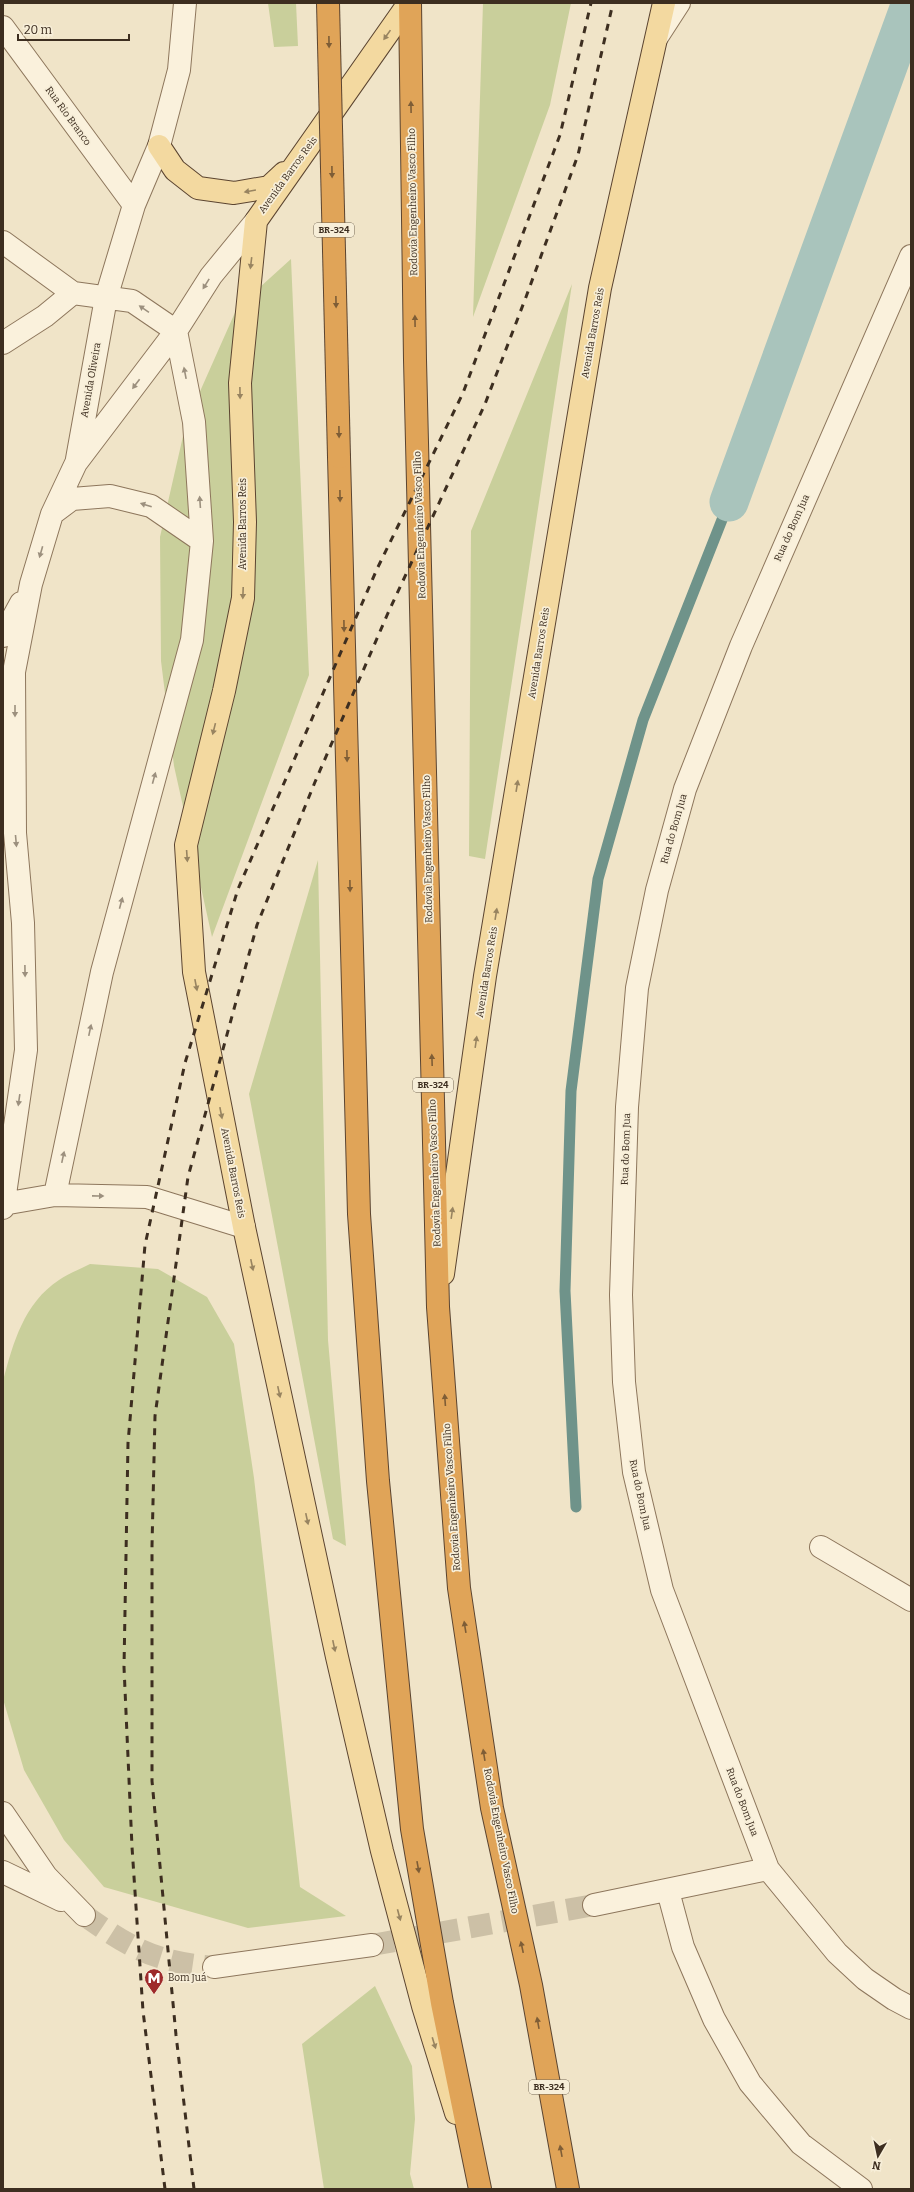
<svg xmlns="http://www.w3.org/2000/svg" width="914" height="2192" font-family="Bitter,serif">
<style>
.green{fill:#c9cf9b}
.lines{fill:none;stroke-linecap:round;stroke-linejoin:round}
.stream{stroke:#6f938a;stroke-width:11}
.canal{stroke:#a9c4bc;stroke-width:39}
.minor-tunnel{stroke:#ccc0a6;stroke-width:22;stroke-dasharray:22 11;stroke-linecap:butt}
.minor-casing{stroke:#8d765c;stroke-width:24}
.major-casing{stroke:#5b4430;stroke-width:24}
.highway-casing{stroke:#5b4430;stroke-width:24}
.minor{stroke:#faf1dc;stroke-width:22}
.major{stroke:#f3d9a0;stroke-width:22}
.highway{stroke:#e0a458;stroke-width:22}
.rail{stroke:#3d2e20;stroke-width:3;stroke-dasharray:7 7;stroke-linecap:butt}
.highway-bridge-casing{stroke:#5b4430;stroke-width:24;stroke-linecap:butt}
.highway-bridge{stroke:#e0a458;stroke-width:22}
.oneway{fill:#988460}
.oneway2{fill:#7e5d36}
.oneway3{fill:#9c907e}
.labels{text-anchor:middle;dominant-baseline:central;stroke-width:3.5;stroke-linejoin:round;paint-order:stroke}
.shield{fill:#f7eed8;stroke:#756857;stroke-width:1}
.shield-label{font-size:9px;font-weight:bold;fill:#3d2e20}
.street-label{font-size:10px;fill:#3d2e20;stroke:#f7eed8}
.poi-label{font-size:10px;fill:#3d2e20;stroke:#f7eed8;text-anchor:start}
</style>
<rect width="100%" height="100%" fill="#f0e4c8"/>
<!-- green -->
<path class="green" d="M268,3H296L298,46L274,47Z
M483,3H571L550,105L473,317Z
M291,259L309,675L212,937L174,766L161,661L160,537L186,423L237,308Z
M572,284L485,859L469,856L471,531Z
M318,860L328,1340L346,1546L333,1539L249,1094Z
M90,1264L158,1269L207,1297L234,1344L254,1478L300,1887L346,1916L248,1928L104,1887L64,1840L24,1770L3,1699V1381C13,1343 24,1303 59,1280C68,1274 80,1269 90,1264Z
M375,1986L412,2066L415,2119L410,2174L414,2189H324L302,2044Z"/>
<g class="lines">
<!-- stream -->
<path class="stream" d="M576,1507L565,1291L571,1091L598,879L643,720L729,502"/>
<!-- canal -->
<path class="canal" d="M729,502L911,3"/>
<!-- minor-tunnel -->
<path class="minor-tunnel" d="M84,1915C132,1949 155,1962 214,1967
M372,1945L594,1905"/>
<!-- minor casing -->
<g class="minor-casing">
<path id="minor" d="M3,27L134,205
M657,37L679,3
M3,242L73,293L132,301L176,331L194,422L202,541L192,640L102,972L55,1195
M911,256L741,646L685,789L657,890L637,988L627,1107L621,1295L624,1382L634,1472L662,1590L768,1869L837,1953L865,1979L894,1999L911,2008
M3,343L45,316L73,293
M77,459L106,298L134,205L159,146L179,70L185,3
M52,514L72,499L110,496L151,506L202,541
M3,636L21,603
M3,1204L55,1195L147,1197L244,1227
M3,1208L26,1050L23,923L15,833L14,672L31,584L52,514L76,463L176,331L211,276L256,221
M821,1547L911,1600
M3,1813L46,1876L84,1915
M3,1872L61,1900
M668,1891L683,1947L714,2019L750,2083L801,2144L861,2189
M594,1905L768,1869
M214,1967L372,1945"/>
</g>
<!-- major casing -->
<g class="major-casing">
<path id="major" d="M409,3L256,221L240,383L245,522L243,598L224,691L186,845L194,972L244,1227L337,1657L382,1851L423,2006L456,2113
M159,146L175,170L198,188L234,193L269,187L284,173
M443,1274L485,976L600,288L664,3"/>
</g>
<!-- highway casing -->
<g class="highway-casing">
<path id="highway" d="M410,3L415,360L438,1307L459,1588L492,1808L531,1985L568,2189
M339,457L359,1214L378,1481L412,1829L442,2003L480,2189"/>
</g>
<!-- minor -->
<use href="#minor" class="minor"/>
<!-- major -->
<use href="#major" class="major"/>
<!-- highway -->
<use href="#highway" class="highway"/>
<!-- rail -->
<path class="rail" d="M165,2189L143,2011L132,1847L124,1667L128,1443L145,1245L185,1063L238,889L377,569L463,393L560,135L591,3
M194,2189L176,2035L152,1781V1546L155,1416L188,1177L257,925L315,782L388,613L485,404L526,297L578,155L613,3"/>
<!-- highway-bridge casing -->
<g class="highway-bridge-casing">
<path id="highway-bridge" d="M328,3L339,457"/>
</g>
<!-- highway-bridge -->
<use href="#highway-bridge" class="highway-bridge"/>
</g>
<!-- one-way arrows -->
<defs><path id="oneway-solid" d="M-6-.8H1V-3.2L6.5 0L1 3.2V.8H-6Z"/></defs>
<g class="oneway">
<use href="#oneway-solid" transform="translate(387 35) rotate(125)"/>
<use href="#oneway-solid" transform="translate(250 191) rotate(170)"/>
<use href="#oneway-solid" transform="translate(251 263) rotate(97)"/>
<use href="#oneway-solid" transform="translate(240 393) rotate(89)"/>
<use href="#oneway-solid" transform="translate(243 593) rotate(92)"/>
<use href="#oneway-solid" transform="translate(214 729) rotate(104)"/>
<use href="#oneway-solid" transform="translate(517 786) rotate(-81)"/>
<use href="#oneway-solid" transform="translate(187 856) rotate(86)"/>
<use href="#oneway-solid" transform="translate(496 914) rotate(-81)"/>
<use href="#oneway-solid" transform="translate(196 985) rotate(79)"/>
<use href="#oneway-solid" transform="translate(476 1042) rotate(-82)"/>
<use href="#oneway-solid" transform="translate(221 1113) rotate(79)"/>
<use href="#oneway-solid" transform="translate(452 1213) rotate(-82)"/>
<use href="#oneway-solid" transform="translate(252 1265) rotate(78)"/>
<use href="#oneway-solid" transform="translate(279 1392) rotate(78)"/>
<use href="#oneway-solid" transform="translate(307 1519) rotate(78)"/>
<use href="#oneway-solid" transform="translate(334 1646) rotate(78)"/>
<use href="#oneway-solid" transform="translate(399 1915) rotate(75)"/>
<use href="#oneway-solid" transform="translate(434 2043) rotate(73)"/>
</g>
<g class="oneway2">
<use href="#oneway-solid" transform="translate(329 42) rotate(89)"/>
<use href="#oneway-solid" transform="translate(411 107) rotate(-91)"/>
<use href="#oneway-solid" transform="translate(332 172) rotate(89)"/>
<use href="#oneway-solid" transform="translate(336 302) rotate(89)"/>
<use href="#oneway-solid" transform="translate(415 321) rotate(-91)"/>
<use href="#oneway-solid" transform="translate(339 432) rotate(89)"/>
<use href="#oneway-solid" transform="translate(340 496) rotate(89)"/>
<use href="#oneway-solid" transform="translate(344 626) rotate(89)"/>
<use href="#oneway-solid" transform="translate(347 756) rotate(89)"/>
<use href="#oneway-solid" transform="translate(350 886) rotate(89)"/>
<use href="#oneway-solid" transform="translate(432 1060) rotate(-92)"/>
<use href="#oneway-solid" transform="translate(445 1400) rotate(-94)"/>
<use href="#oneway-solid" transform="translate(465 1627) rotate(-99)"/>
<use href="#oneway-solid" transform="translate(484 1755) rotate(-99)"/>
<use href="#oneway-solid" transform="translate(418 1867) rotate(80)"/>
<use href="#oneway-solid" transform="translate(522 1947) rotate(-102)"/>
<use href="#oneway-solid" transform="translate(538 2023) rotate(-100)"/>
<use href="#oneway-solid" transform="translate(561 2151) rotate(-100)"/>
</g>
<g class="oneway3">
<use href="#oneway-solid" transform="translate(206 284) rotate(122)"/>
<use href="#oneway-solid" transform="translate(144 309) rotate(-146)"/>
<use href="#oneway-solid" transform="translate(185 373) rotate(-101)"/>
<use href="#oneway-solid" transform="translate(136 384) rotate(127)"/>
<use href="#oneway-solid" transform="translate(200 502) rotate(-94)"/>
<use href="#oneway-solid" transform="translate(146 505) rotate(-162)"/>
<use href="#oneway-solid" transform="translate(41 552) rotate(106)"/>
<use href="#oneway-solid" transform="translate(15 711) rotate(90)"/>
<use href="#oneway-solid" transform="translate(154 778) rotate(-75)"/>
<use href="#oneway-solid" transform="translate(16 841) rotate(85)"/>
<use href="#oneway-solid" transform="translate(121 903) rotate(-75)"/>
<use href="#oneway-solid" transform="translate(25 971) rotate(89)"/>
<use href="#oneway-solid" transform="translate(90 1030) rotate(-78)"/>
<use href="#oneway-solid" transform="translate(19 1100) rotate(98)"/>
<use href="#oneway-solid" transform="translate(63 1157) rotate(-78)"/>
<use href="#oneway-solid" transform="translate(98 1196) rotate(1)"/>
</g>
<!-- icons -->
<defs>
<g id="metro-pin" transform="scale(1)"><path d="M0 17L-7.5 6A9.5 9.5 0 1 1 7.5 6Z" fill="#9e2a2b" stroke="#f7eed8"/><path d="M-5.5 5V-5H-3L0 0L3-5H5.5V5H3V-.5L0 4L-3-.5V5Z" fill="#fff"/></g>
</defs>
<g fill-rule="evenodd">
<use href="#metro-pin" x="154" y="1978"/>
</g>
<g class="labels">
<!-- shield labels -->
<g class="shield">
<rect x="314" y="223" width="40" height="14" rx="3"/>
<rect x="413" y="1078" width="40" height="14" rx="3"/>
<rect x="529" y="2080" width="40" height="14" rx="3"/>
</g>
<g class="shield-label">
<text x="334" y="230">BR-324</text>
<text x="433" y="1085">BR-324</text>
<text x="549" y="2087">BR-324</text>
</g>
<!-- street labels -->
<g class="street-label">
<text transform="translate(68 116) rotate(54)">Rua Rio Branco</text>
<text transform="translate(288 175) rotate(-54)">Avenida Barros Reis</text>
<text transform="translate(413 202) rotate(-91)">Rodovia Engenheiro Vasco Filho</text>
<text transform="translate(593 333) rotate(-80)">Avenida Barros Reis</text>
<text transform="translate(91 380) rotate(-80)">Avenida Oliveira</text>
<text transform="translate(243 524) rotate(-90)">Avenida Barros Reis</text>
<text transform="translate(420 525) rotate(-92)">Rodovia Engenheiro Vasco Filho</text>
<text transform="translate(792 528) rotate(-66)">Rua do Bom Jua</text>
<text transform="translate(539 653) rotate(-81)">Avenida Barros Reis</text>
<text transform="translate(674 829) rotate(-74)">Rua do Bom Jua</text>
<text transform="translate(428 849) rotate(-91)">Rodovia Engenheiro Vasco Filho</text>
<text transform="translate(487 972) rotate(-81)">Avenida Barros Reis</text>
<text transform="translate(626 1149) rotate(-88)">Rua do Bom Jua</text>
<text transform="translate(233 1173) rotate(79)">Avenida Barros Reis</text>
<text transform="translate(435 1173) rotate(-92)">Rodovia Engenheiro Vasco Filho</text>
<text transform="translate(640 1495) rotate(78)">Rua do Bom Jua</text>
<text transform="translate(452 1497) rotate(-94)">Rodovia Engenheiro Vasco Filho</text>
<text transform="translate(742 1802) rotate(69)">Rua do Bom Jua</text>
<text transform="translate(501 1841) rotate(79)">Rodovia Engenheiro Vasco Filho</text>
</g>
<!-- poi labels -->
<g class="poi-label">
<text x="168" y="1978">Bom Juá</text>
</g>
</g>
<!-- border -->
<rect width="914" height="2192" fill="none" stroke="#3d2e20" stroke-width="8"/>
<!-- north arrow -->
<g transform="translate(878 2156) rotate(189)" stroke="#f7eed8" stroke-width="3" paint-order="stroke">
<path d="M0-3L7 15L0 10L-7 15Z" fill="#3d2e20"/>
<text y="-6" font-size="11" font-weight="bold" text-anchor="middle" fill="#3d2e20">N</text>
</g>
<!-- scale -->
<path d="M18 34v6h111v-6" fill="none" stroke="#3d2e20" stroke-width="2"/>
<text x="24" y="34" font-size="12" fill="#3d2e20" stroke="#f7eed8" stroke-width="3" paint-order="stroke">20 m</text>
</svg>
